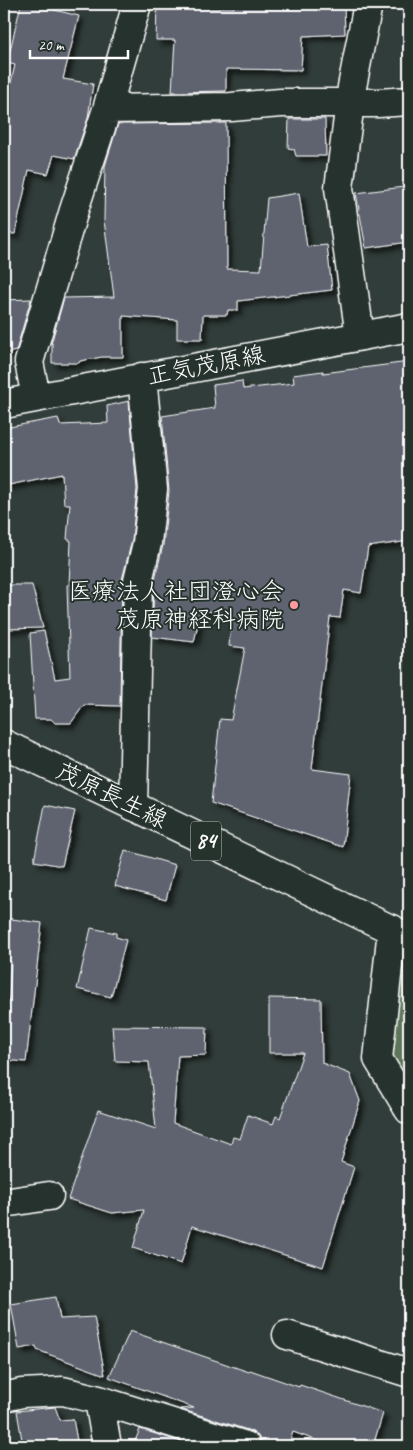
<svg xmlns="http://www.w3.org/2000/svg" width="413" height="1450" font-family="Caveat,'Klee One',sans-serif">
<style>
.green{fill:#5d7458;stroke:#aebaac}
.building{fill:#5e6370;stroke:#fff;filter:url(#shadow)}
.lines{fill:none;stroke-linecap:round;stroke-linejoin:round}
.minor-casing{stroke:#fff;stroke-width:31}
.major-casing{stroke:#fff;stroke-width:31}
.minor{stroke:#26332d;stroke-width:28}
.major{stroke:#26332d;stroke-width:28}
.poi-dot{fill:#ff9aa2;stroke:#26332d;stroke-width:2}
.labels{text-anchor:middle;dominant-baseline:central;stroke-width:4;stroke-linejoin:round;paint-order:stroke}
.shield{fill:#26332d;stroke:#bec2c0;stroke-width:1}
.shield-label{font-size:22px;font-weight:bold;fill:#fff}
.street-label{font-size:24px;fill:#fff;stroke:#26332d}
.poi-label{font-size:24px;fill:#fff;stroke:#26332d;text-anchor:end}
</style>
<defs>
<filter id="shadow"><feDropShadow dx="4.5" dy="4.5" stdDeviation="2.5" flood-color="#0009"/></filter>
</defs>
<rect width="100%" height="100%" fill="#313d3a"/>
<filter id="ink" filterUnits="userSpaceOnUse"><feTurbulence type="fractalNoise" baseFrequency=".02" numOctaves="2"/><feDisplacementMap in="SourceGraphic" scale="10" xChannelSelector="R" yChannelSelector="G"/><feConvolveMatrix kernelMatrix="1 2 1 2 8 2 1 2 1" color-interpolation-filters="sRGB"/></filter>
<g filter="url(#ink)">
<!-- green -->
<path class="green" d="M402,964L409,968V1087L392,1056Z"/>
<!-- building -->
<path class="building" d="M21,4H30L79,16L63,79L93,84L88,118L74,159L54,155L48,174L29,170L15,234L4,233V113L15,65L7,63Z
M344,4L345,34L303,36L301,70L226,69V91L172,92L175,40H156L157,7L234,8V5L299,7V5Z
M289,119H325L326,156H296L294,149L288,148Z
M226,123L227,269L261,270L267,198L299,193L307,247L327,245L332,290L238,301V310H228L227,315H203L202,339H177V320L123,316V357H102L80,361L79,363H52V343L51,344L64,298L114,297L104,220L105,166L118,124Z
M404,187L409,221V242L366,248L356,193Z
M31,299L16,351L4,354V300Z
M409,362V541L368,547L361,593L344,590L340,618L330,617L312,769L351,774L343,847L211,803L220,719L231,720L245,648L229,646L232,615L201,610L194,642L152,637L154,583L163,545L169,491L162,416L215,408L213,385L242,381L243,389L294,383L293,375L323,371V373Z
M129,401L137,489L132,540L122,580L120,706L84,705L71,723H55L51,719H35L30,633L44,631L55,679L70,677L67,585H69L71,541L67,539L70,504H64L62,474L4,486V428L58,418L60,425L108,423L107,406Z
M4,585H32L43,628L4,629Z
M45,805L75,811L62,866L34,861Z
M125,850L175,865L166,900L115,886Z
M4,918L42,923L26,1062L5,1060L11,962L4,961Z
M91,928L116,933V937L126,940L111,997L77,989Z
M269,998L321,999L322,1063L350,1074L360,1101L341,1162L354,1167L323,1267L192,1226L181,1264L133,1248L144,1210L112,1213L68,1199L98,1110L156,1129L149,1062L115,1061L112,1026L207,1027L206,1055L178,1056L173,1123L231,1144L233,1137L240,1139L248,1115L273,1124L276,1116L280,1118L303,1053H269Z
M56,1297L60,1319L94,1317L105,1375L37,1350L36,1346L19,1349L11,1304Z
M130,1331L249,1372L250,1370L299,1387L300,1385L383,1413L373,1446H332L293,1432L288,1446H261V1442L258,1436L251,1431L180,1409L194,1408L109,1377Z
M55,1407L60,1420L73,1419L78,1446H23L17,1411Z
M140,1429L194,1446H133Z"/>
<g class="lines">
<!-- minor casing -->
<g class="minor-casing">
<path id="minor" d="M107,109L231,107L281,103H378L409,101
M360,336L339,188L352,87L368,4
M36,397L29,362L74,210L107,109L137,4
M133,806L138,581L147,543L153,489L142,377
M392,929L378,1059L409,1110
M4,1203L49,1196
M287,1335L409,1373
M4,1397L22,1393L63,1391L99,1400
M107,1446L99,1400L246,1446"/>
</g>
<!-- major casing -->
<g class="major-casing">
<path id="major" d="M4,404L409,327
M4,744L409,938"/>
</g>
<!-- minor -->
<use href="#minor" class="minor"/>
<!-- major -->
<use href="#major" class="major"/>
</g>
</g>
<!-- markers -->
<circle class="poi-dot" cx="294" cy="605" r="5"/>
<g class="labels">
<!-- shield labels -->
<rect class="shield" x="191" y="821.5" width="30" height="39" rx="4"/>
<g class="shield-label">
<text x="206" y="841">84</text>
</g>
<!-- street labels -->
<g class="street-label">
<text transform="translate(206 365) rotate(-11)">正気茂原線</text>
<text transform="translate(112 795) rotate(26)">茂原長生線</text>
</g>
<!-- poi labels -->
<g class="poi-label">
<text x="284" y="591">医療法人社団澄心会<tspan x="284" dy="28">茂原神経科病院</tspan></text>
</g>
</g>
<!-- margin -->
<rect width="413" height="1450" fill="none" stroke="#26332d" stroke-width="20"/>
<rect x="10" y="10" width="393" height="1430" fill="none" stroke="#fff" stroke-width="2" filter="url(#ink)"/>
<!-- scale -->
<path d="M30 50v8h98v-8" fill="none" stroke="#ffffff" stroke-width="2.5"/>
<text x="38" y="50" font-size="15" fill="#ffffff" stroke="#26332d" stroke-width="4" paint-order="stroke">20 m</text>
</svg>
